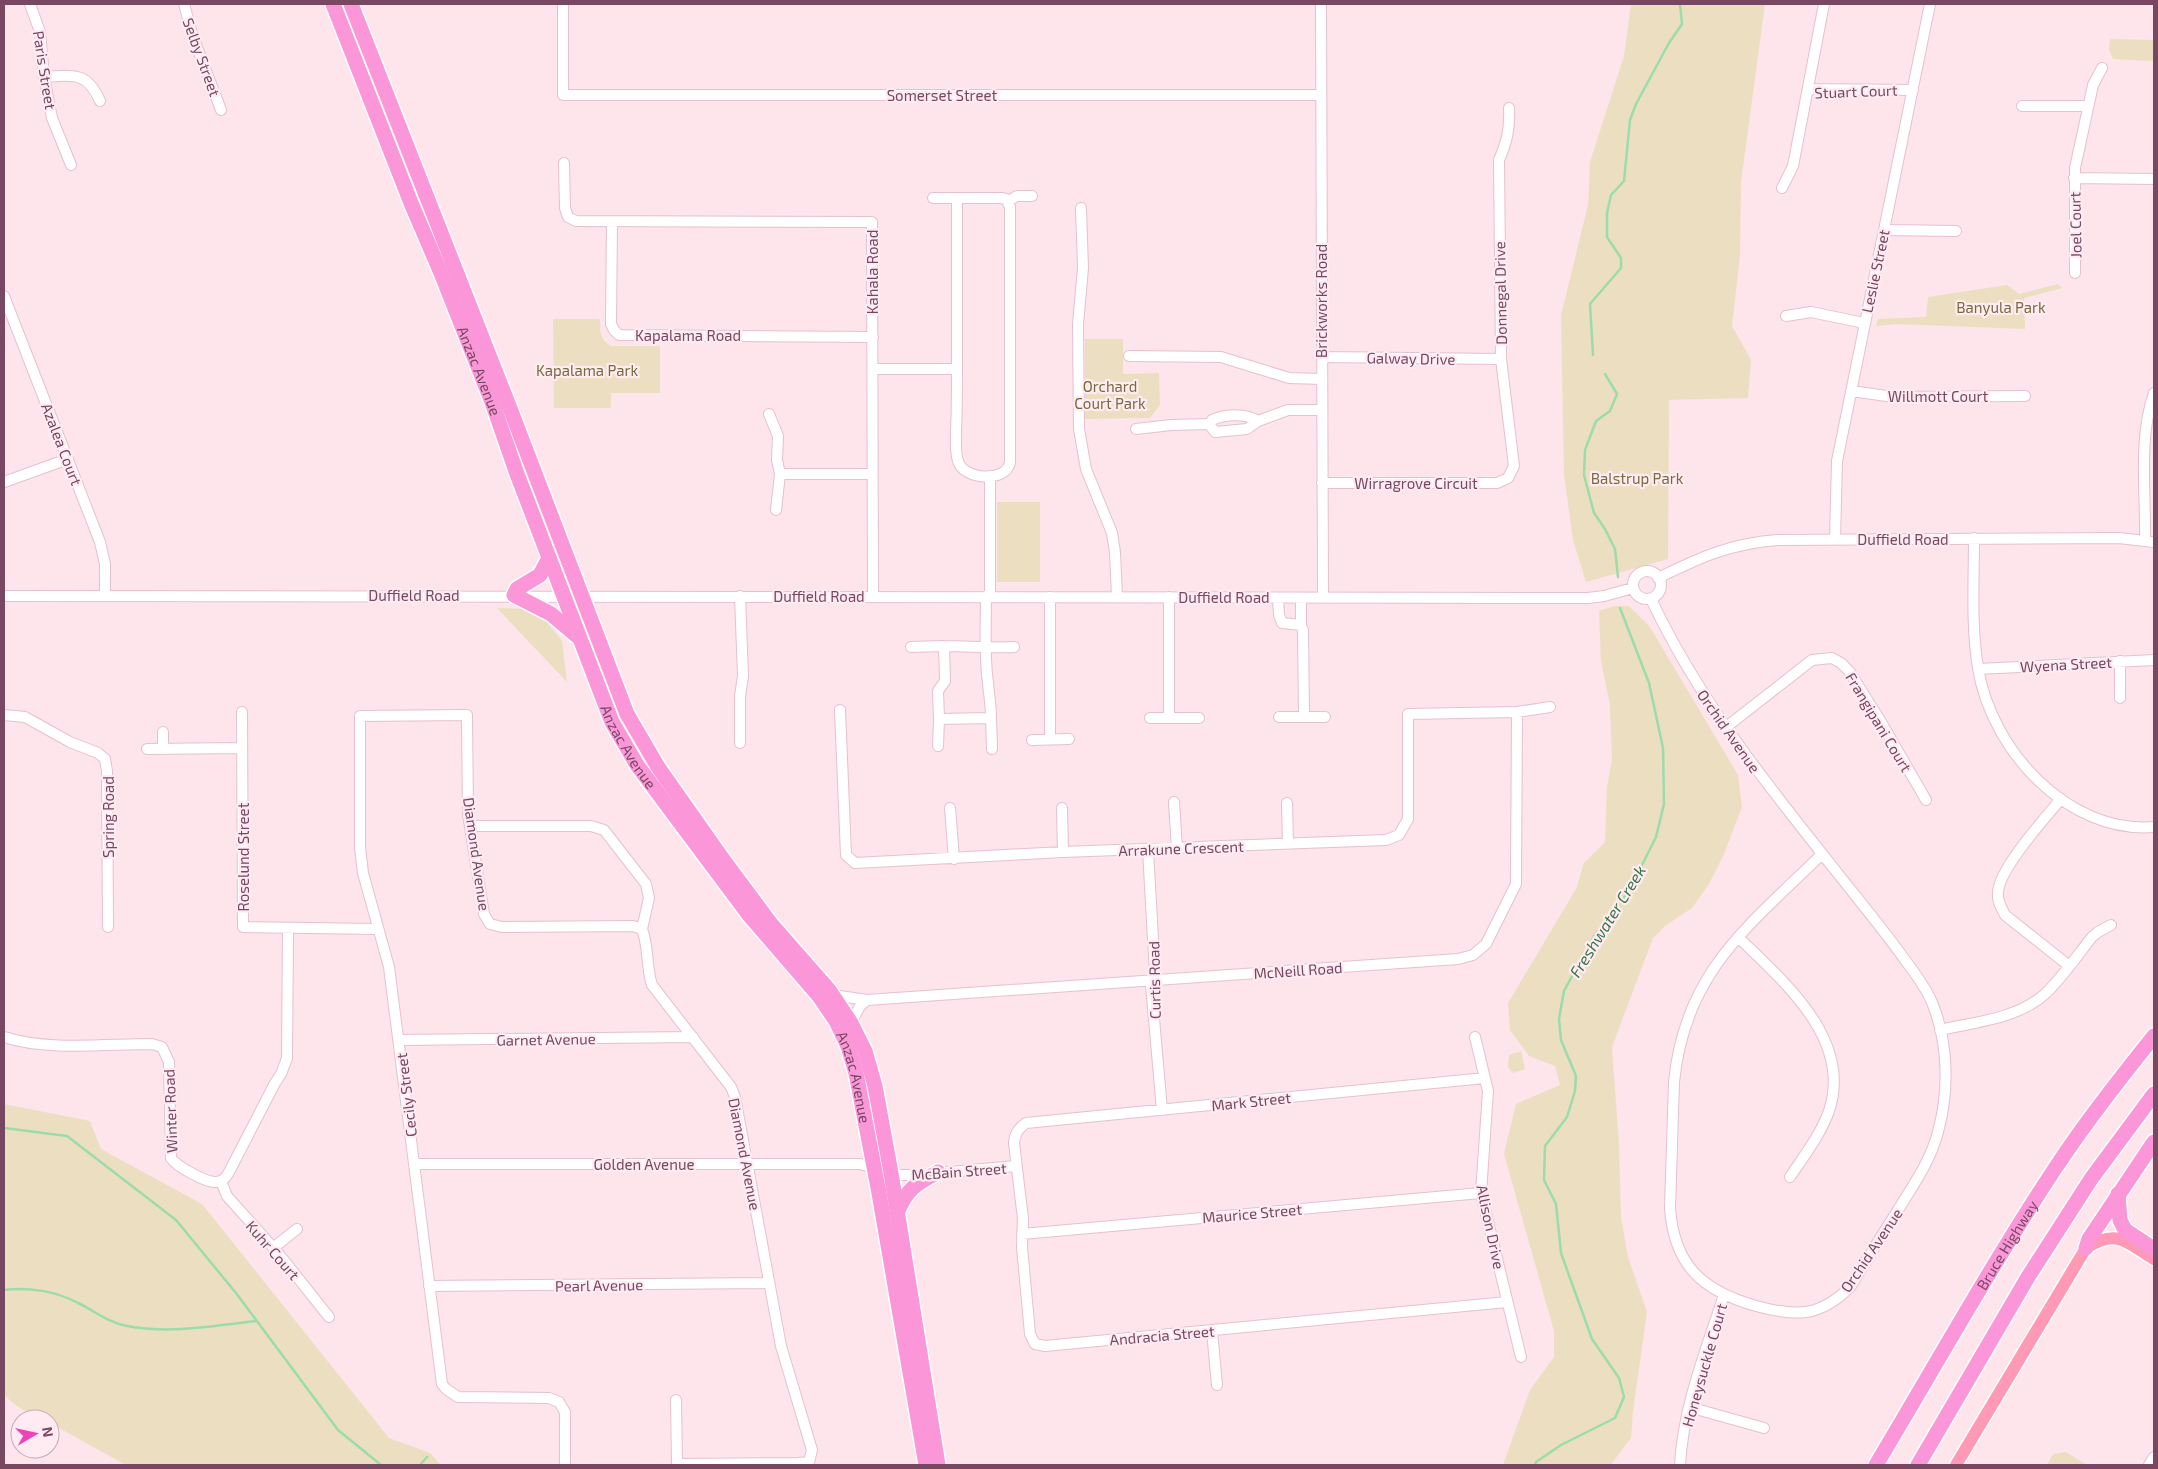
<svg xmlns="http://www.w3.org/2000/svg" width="2158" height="1469" font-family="'Exo 2',sans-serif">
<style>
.green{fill:#ecdfc1}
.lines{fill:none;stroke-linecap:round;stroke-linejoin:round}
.stream{stroke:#9cdbac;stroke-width:2.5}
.minor-casing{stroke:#e5c1d0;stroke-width:12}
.major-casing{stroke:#fff;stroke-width:15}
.highway-casing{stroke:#fff;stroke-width:18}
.minor{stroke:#fff;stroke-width:10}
.major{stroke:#ff99b5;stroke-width:12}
.highway{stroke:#fb97d8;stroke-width:15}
.labels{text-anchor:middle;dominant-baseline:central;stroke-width:4.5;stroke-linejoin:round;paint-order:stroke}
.street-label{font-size:15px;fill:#784862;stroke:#ffebf1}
.park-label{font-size:15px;fill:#786c3c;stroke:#ffebf1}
.water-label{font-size:16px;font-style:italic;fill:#387648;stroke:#ffebf1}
</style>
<rect width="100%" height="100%" fill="#fee4eb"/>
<!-- green -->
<path class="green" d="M1631,4H1765L1741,182L1740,255L1732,326L1751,360L1748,398L1669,400L1668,559L1586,582L1573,540L1564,474L1561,315L1588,205L1590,162L1624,56Z
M2110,39L2154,40V61L2113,59L2109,49Z
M2058,284L2062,288L2024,298L2025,329L1896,324L1876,326L1878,319L1926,317L1928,297L2007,285L2019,294Z
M553,319H600C600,331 600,341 612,346H660V393H611V408H554Z
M1085,339H1123V374L1159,373L1160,405L1150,418L1085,419Z
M997,502H1040V582H997Z
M1614,606H1629L1650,627L1738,775L1742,807L1724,854L1709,884L1692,908L1665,926L1653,938L1612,1047L1619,1145L1621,1217L1628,1257L1647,1312L1633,1411L1631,1438L1612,1463V1465H1503L1530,1390L1554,1357V1331L1504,1154L1516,1104L1560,1085L1555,1066L1529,1056L1510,1030L1508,1003L1576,889L1584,863L1605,842L1607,787L1612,760L1610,705L1601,661L1599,611Z
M497,608L528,609L547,622L562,641L567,682Z
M1521,1051L1525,1069L1513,1073L1508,1067L1509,1055Z
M4,1104L90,1121L101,1149L202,1204L389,1438L430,1453L441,1465H126L50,1423V1419C36,1419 12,1405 4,1394Z
M2066,1452L2087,1465H2047L2053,1454Z"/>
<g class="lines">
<!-- stream -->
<path class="stream" d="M1593,355L1590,304L1621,268V258L1607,237V213L1611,195L1624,181L1630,120L1636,104L1669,43L1682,24L1680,4
M1605,374L1617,394L1610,411L1596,421L1585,450L1584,475L1594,513L1605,529L1615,549L1618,577
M4,1128L67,1136L176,1220L236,1293L338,1430L381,1465
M4,1290C29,1287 56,1291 78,1303C95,1311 107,1322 127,1326C170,1334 213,1326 257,1321
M420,1465L427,1457
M1535,1465L1536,1462L1561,1445L1615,1418L1624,1397L1619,1378L1592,1339L1561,1253L1556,1204L1544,1180L1545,1146L1567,1117L1575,1091L1576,1076L1561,1040L1559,1019L1564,991L1594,936L1629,891L1656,837L1664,804L1663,748L1649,683L1620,608"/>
<!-- minor casing -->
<g class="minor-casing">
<path id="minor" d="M30,4L40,32L44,77L52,118L71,165
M184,4L193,37L221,110
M563,4V95H1321
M1321,4L1323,597
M44,77C73,75 87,71 100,101
M1809,89L1913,90
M2022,106H2088
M564,163L565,208L568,217L576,221L872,222L873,596
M2074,178L2154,179
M1782,188L1793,166L1824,4
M933,198H1001L1006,199L1010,207V462C1007,483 963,480 958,461C955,452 956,440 956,431C957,410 957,390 957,369
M1008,201L1017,196H1032
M1081,208L1083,268L1078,324L1079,429L1086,469L1112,533L1115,552L1117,597
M612,222L611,324L614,330L619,335L873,337
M1884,230L1956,231
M2075,273V168L2093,85L2102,68
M4,296L100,542L105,564V596
M1786,316L1811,312L1864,323
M1129,356L1221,357L1289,378L1322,379
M1322,357L1501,359
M873,369H957V198
M1851,391L1894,397L2025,396
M769,414L778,436L777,460L780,474H872
M1209,424L1215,432L1247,429L1258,421L1288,410H1322
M1136,429L1171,425L1209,424L1212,420C1225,414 1246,413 1258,421
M4,482L68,459
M1322,483H1497L1508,478L1514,466L1501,359L1499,160C1507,142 1510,128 1509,108
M776,510L780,474
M1974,538C1974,581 1971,625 1978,668C1991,749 2067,834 2154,827
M1835,539L1837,461L1930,4
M2145,540C2146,493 2138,438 2154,393
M1633 585a14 14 0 1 1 28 0a14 14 0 1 1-28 0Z
M1658,578C1701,557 1729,544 1777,540L2119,538L2154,542
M4,596L1588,598L1604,596L1633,588
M986,596C986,625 984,655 988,683C989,696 991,704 991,718L939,719L938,691L945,681L944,646C967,646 991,648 1014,647
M990,596V476
M1050,597V739
M1278,598L1279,615L1282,623L1301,625L1303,630L1304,716
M1651,599C1699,701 1769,787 1839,875C1862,904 1886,933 1908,964C1917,976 1928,991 1933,1005C1948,1043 1949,1089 1939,1128C1932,1159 1914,1184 1898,1210C1882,1235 1866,1261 1851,1286C1821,1317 1796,1317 1756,1306C1703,1291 1674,1266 1670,1208L1674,1082C1685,971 1749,926 1822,854
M1301,625V598
M911,647L944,646
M2120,661V698
M1978,669L2154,660
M840,710L846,855L855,863L1063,852L1386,840L1399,835L1408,819V714L1517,712L1550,707
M242,712L243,927L378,929
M4,715L25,717L70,742L98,753L105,759L107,771L108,927
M1279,717H1325
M991,718L992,749
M1150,718H1199
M1169,718V597
M1725,728L1812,660L1832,658L1841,663L1849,671L1881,722L1926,800
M163,732V748
M1032,740L1069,739
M740,743V696L743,676L740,596
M938,746L939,719
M147,749L242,748
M2061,799C2045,818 1998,870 1998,893C1997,901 2001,907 2005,915L2068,965
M1174,802L1177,849
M1287,803L1288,844
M950,808L954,859
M1062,808L1063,852
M470,826H591L604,830L646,884L649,898L642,929
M1148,850L1155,975L1151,985L1162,1110
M1738,937C1783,981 1853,1039 1829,1111C1821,1134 1804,1156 1790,1177
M833,995L867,1000L1458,959L1473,955L1486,944L1516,884L1517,712
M851,1023L860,1006L867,1000
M1940,1030C1975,1022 2017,1019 2045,994C2062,978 2077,956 2092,937L2098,932L2111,925
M4,1037C47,1051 106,1044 152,1044L162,1047L169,1062L171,1158C176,1166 205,1182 215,1182C221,1182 225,1179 228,1174L275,1083L281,1074L287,1058L288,928
M1475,1037L1488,1091L1481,1193L1521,1357
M399,1040L693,1037
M1485,1078L1026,1123C1018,1129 1015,1133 1014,1143L1023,1219L1022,1247L1030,1334L1035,1344L1045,1346L1507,1302
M414,1164H860L900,1175H917L1016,1166
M221,1181L227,1196L278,1253L329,1317
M1022,1234L1481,1193
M273,1248L297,1229
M429,1286L769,1283
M1212,1331L1217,1385
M676,1400L677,1465
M1689,1407L1764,1428
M565,1465V1412L559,1402L549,1398L458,1397L446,1389L442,1384L389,967L363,873L360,847V716L467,715L468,814L484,914L490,924L502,927L633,926L642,929C649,947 646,967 652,985L731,1087L735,1097L781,1346L812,1450L809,1462L798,1463L677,1464
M1680,1465C1683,1407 1706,1350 1724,1295
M2149,1465L2154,1457"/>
</g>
<!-- major casing -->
<g class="major-casing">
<path id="major" d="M1956,1465L2086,1248C2117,1228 2126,1242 2154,1259"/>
</g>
<!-- highway casing -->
<g class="highway-casing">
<g id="highway">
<path id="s1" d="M333,4L411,203L441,273L492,402L517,474L612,722L637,765L749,915L819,996L836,1021L848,1046L856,1073L879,1193L926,1465"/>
<path d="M351,4L511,411L627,714L658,767L722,858L771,924L829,990L851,1023L865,1051L875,1086L891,1173L938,1465"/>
<path d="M549,558L540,575L517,589L514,595L551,614L577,636"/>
<path d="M2118,1194L2120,1220L2125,1230L2154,1249"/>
<path d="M898,1211C907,1188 918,1183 938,1172"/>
<path d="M2086,1248L2089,1239L2154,1142"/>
<path id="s2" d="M1876,1465C1935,1366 1991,1266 2054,1170C2085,1123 2119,1080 2154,1036"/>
<path d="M1918,1465L2028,1277L2091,1179L2154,1094"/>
</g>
</g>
<!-- minor -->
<use href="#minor" class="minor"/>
<!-- major -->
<use href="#major" class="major"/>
<!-- highway -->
<use href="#highway" class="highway"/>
</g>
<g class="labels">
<!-- street labels -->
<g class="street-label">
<text transform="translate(202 57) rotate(70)">Selby Street</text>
<text transform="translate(45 70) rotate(81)">Paris Street</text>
<text transform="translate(1856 91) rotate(-2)">Stuart Court</text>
<text x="942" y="95">Somerset Street</text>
<text transform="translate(2075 225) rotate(-91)">Joel Court</text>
<text transform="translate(1875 271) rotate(-78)">Leslie Street</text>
<text transform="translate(872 272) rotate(-90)">Kahala Road</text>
<text transform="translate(1500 293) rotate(-91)">Donnegal Drive</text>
<text transform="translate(1321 301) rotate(-90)">Brickworks Road</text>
<text x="688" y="335">Kapalama Road</text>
<text transform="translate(1411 358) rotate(1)">Galway Drive</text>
<text stroke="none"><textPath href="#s1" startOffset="395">Anzac Avenue</textPath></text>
<text x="1938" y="396">Willmott Court</text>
<text transform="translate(62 444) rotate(69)">Azalea Court</text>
<text x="1416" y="483">Wirragrove Circuit</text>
<text x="1903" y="539">Duffield Road</text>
<text x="414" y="595">Duffield Road</text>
<text x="819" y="596">Duffield Road</text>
<text x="1224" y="597">Duffield Road</text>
<text transform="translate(2066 664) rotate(-3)">Wyena Street</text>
<text transform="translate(1879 722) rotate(59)">Frangipani Court</text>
<text transform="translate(1729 731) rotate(55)">Orchid Avenue</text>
<text stroke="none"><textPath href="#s1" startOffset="800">Anzac Avenue</textPath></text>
<text transform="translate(108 817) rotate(-90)">Spring Road</text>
<text transform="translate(1181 848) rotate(-2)">Arrakune Crescent</text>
<text transform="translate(477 854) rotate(82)">Diamond Avenue</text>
<text transform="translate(243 857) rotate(-90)">Roselund Street</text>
<text transform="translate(1298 970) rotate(-4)">McNeill Road</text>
<text transform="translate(1154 980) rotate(-91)">Curtis Road</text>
<text transform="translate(546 1039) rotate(-1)">Garnet Avenue</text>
<text stroke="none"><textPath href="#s1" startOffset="1204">Anzac Avenue</textPath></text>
<text transform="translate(406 1095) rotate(-97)">Cecily Street</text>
<text transform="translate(1251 1101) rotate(-6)">Mark Street</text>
<text transform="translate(170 1111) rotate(-92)">Winter Road</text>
<text transform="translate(745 1154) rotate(79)">Diamond Avenue</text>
<text x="644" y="1164">Golden Avenue</text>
<text transform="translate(959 1171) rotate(-4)">McBain Street</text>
<text transform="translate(1252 1213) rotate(-5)">Maurice Street</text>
<text transform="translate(1491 1227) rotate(78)">Allison Drive</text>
<text stroke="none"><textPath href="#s2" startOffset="256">Bruce Highway</textPath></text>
<text transform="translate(273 1250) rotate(49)">Kuhr Court</text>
<text transform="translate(1871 1250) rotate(-56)">Orchid Avenue</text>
<text transform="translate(599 1285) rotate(-1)">Pearl Avenue</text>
<text transform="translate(1162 1335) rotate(-5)">Andracia Street</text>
<text transform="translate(1704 1365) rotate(-74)">Honeysuckle Court</text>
</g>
<!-- park labels -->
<g class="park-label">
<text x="2001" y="307">Banyula Park</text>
<text x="587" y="370">Kapalama Park</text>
<text x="1110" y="386">Orchard<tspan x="1110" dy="17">Court Park</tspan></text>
<text x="1637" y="478">Balstrup Park</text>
</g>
<!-- water labels -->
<g class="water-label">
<text transform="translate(1607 921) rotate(-58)">Freshwater Creek</text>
</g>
</g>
<!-- border -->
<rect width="2158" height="1469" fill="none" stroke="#784862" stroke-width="10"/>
<!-- north arrow -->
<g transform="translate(35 1434) rotate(81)"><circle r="24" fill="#ffebf1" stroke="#c9aab8"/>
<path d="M0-4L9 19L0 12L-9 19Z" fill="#ef42b8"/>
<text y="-8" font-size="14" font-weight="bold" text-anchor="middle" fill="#784862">N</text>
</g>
</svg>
